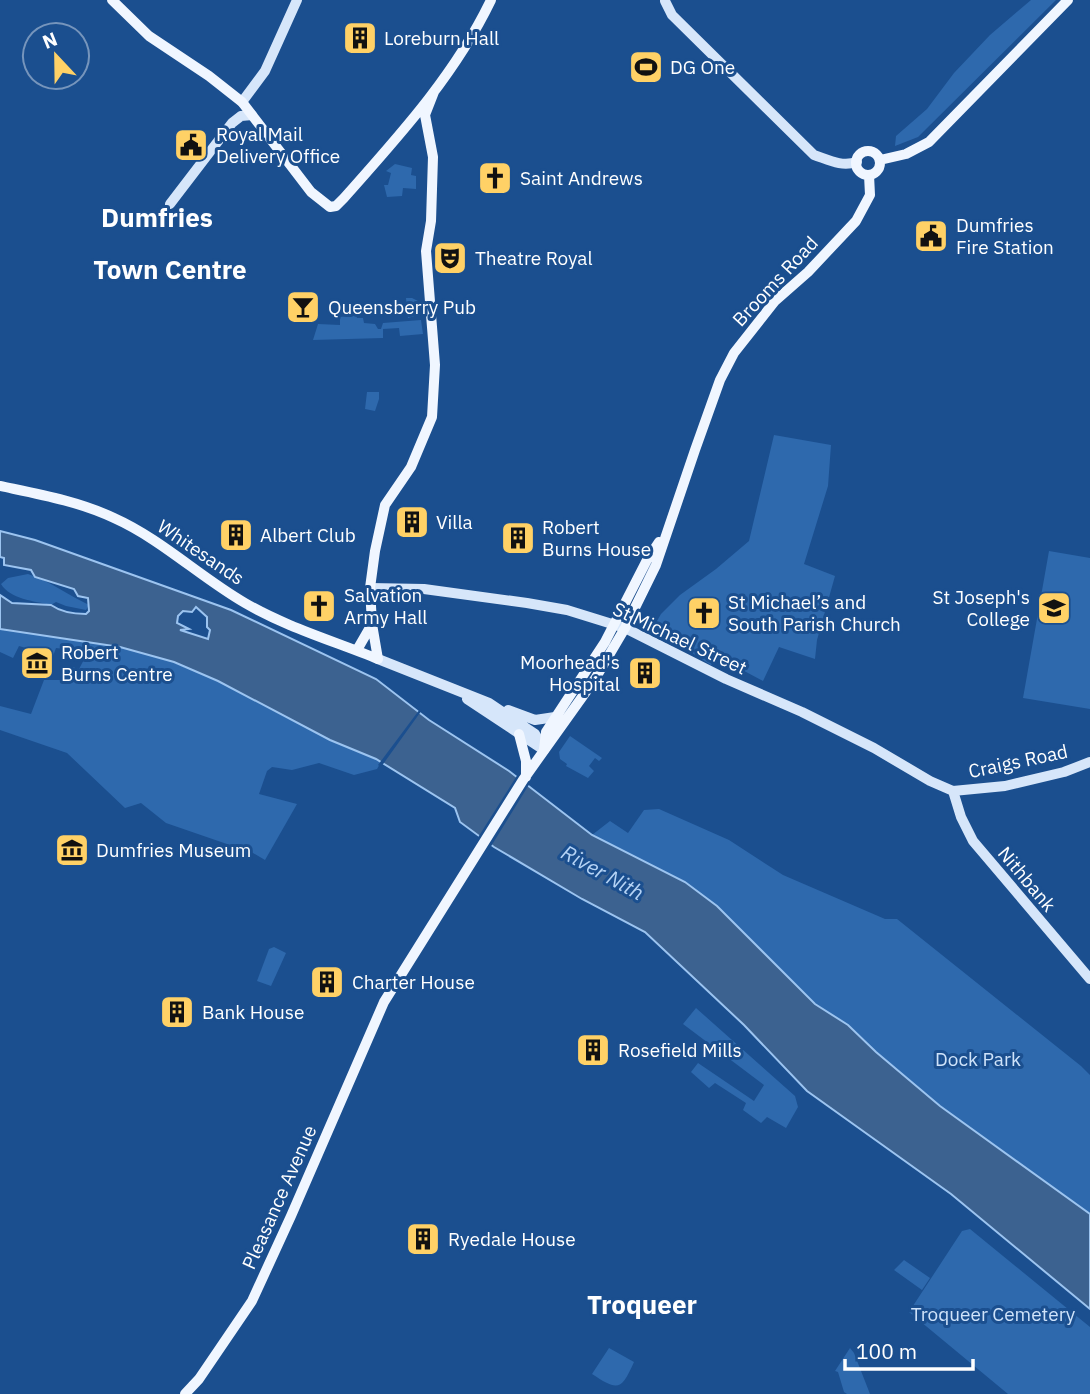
<svg xmlns="http://www.w3.org/2000/svg" width="1090" height="1394" font-family="'IBM Plex Sans',sans-serif">
<style>
.green{fill:#2e69ad}
.water{fill:#3c6290;stroke:#9cc4f0;stroke-width:2;fill-rule:evenodd}
.pier{fill:#1b4f8f}
.lines{fill:none;stroke-linecap:round;stroke-linejoin:round}
.secondary{stroke:#d6e6fa;stroke-width:10}
.primary{stroke:#f0f6ff;stroke-width:10}
.labels{text-anchor:middle;dominant-baseline:central;stroke-width:6;stroke-linejoin:round;paint-order:stroke}
.poi-label{font-size:19px;fill:#fff;stroke:#1b4f8f;text-anchor:start}
.street-label{font-size:19px;fill:#fff;stroke:#1b4f8f}
.park-label{font-size:19px;fill:#cfe3fa;stroke:#1b4f8f}
.water-label{font-size:21px;font-style:italic;fill:#b5d3f5;stroke:#1b4f8f}
.district-label{font-size:26px;font-weight:bold;fill:#fff;stroke:#1b4f8f}
</style>
<rect width="100%" height="100%" fill="#1b4f8f"/>
<!-- green -->
<path class="green" d="M1031,0H1056L918,137L895,146L896,136L927,109L954,73L990,35Z
M395,164L412,168L411,175L416,176V189L403,188L402,196L387,197L384,185H388L391,173L386,171Z
M406,298H412L418,301L421,314L408,318Z
M356,315L357,318H363L364,323L375,324L378,329H381L383,323L421,320L423,334L400,336L399,328L383,329V338L313,340L318,324L340,325V317Z
M367,392H379V399L375,411L365,409Z
M774,435L831,445L828,486L804,564L835,576L817,640L815,659L779,647L763,681L718,657L711,665L653,628L661,614L680,595L716,569L749,541Z
M1049,551L1090,558V709L1023,698Z
M28,574C50,581 68,595 89,605L86,610L66,606L56,602L51,605C34,601 10,599 1,584L8,578Z
M0,629L120,647L167,660L218,681L283,716L381,762L377,769L354,775L319,763L292,770L272,767L267,771L259,794L297,804L265,860L253,853L166,823L141,803L125,808L67,753L0,730V706L31,714L44,680H69L72,667L79,669L88,652L56,648L53,656L19,646L13,658L0,652Z
M570,736L602,758L599,761L595,758L589,766L594,771L588,778L566,766L567,764L560,759L559,752Z
M659,809L729,840L783,875L885,919H897L1081,1066L1090,1075V1214L940,1106L876,1052L848,1025L815,1004L717,906L685,882L592,835L610,821L628,833L644,810Z
M274,947L286,953L271,986L257,981L269,949Z
M696,1008L795,1096L798,1107L786,1128L767,1117L761,1123L743,1110L746,1103L715,1083L709,1088L691,1072L698,1063L754,1101L764,1085L683,1024Z
M970,1229L1090,1327V1394H1008L909,1312L962,1231Z
M904,1260L930,1278L922,1290L894,1270Z
M609,1348L634,1362C621,1391 618,1391 592,1374Z
M850,1348L854,1353L870,1394H847L844,1392L838,1372L835,1371Z"/>
<!-- water -->
<path class="water" d="M0,531L35,540L231,610L376,679L429,720L509,771L592,835L685,882L717,906L815,1004L848,1025L876,1052L940,1106L1090,1214V1309L951,1194L807,1091L744,1025L645,932L582,899L494,847L460,822L455,808L376,759L330,740L218,681L174,662L120,647L0,629V595L12,603L51,605C61,612 74,614 86,614L89,611L88,598L78,596L74,589L35,577L31,570L4,565V558L0,557ZM196,607L207,617V627L210,630L208,639L180,630L189,629L177,623L178,616L183,611L192,612Z"/>
<!-- pier -->
<path class="pier" d="M420,709L422,710L381,767L378,765Z
M518,774L530,783L490,848L477,839Z"/>
<g class="lines">
<!-- secondary -->
<path class="secondary" d="M665,1L672,15L814,155C829,160 841,167 857,162
M242,102L265,71L297,0
M170,204L232,123L241,116L252,115
M370,588L424,589L527,603L567,610L625,628L726,679L802,712L874,748L930,781L953,791L1005,786L1064,772L1090,762
M378,659L489,703L535,734L544,750
M467,699L541,748
M508,710L535,720L555,717
M953,791L961,817L973,841L1090,979"/>
<!-- primary -->
<path class="primary" d="M112,0L149,36L209,76L242,102L311,192L330,207L336,206L344,198C399,136 455,75 491,0
M856 163a12 12 0 1 1 24 0a12 12 0 1 1-24 0Z
M880,160L906,154L929,142L1068,0
M0,486C38,494 78,501 114,518C161,539 200,577 245,603C286,627 334,641 378,659
M357,650L372,624
M378,659L372,624L370,588L375,551L385,505L411,467L432,417L435,365L426,251L431,221L433,157L425,115L434,92
M519,734L526,761V777
M544,749L546,732L605,642L647,560L659,542
M185,1394L199,1379L252,1301L291,1216L384,1002L523,780L595,679L625,628L656,565L695,450L720,380L734,353L775,301L808,272L856,221L870,195L869,175"/>
</g>
<!-- icons -->
<defs>
<g id="building-square" transform="scale(1.75)"><rect x="-9" y="-9" width="18" height="18" rx="4" fill="#ffd166" stroke="#1b4f8f"/><path d="M-4-6H4V6H1V3H-1V6H-4ZM-2.5-4.3h1.7v1.8h-1.7ZM.8-4.3h1.7v1.8H.8ZM-2.5-1h1.7V.8h-1.7ZM.8-1h1.7V.8H.8Z" fill="#111"/></g>
<g id="stadium-square" transform="scale(1.75)"><rect x="-9" y="-9" width="18" height="18" rx="4" fill="#ffd166" stroke="#1b4f8f"/><path d="M0-5a6.5 5 0 1 0 0 10a6.5 5 0 1 0 0-10ZM-3.5-1.8h7v3.6h-7Z" fill="#111"/></g>
<g id="civic-square" transform="scale(1.75)"><rect x="-9" y="-9" width="18" height="18" rx="4" fill="#ffd166" stroke="#1b4f8f"/><path d="M-.6-6.5H3V-4.5H.6V-3L4-1V1h2V6H-6V1h2V-1L-.6-3ZM-1.2 2.5V6h2.4V2.5Z" fill="#111"/></g>
<g id="church-square" transform="scale(1.75)"><rect x="-9" y="-9" width="18" height="18" rx="4" fill="#ffd166" stroke="#1b4f8f"/><path d="M-1.2-6h2.4v3.5h3.3v2.4h-3.3V6h-2.4V-.1h-3.3v-2.4h3.3Z" fill="#111"/></g>
<g id="theatre-square" transform="scale(1.75)"><rect x="-9" y="-9" width="18" height="18" rx="4" fill="#ffd166" stroke="#1b4f8f"/><path d="M-5-5.5Q0-4 5-5.5V0Q5 5 0 6Q-5 5-5 0ZM-3.3-2.5H-1v1.5H-3.3ZM1-2.5H3.3v1.5H1ZM-2.8 1Q0 5.5 2.8 1Z" fill="#111"/></g>
<g id="bar-square" transform="scale(1.75)"><rect x="-9" y="-9" width="18" height="18" rx="4" fill="#ffd166" stroke="#1b4f8f"/><path d="M-6-5H6L.8 .8V4.5H3.5V6h-7V4.5H-.8V.8Z" fill="#111"/></g>
<g id="school-square" transform="scale(1.75)"><rect x="-9" y="-9" width="18" height="18" rx="4" fill="#ffd166" stroke="#1b4f8f"/><path d="M0-5L7-2L0 1L-7-2ZM-4 1L0 2.5L4 1V4Q0 6-4 4Z" fill="#111"/></g>
<g id="museum-square" transform="scale(1.75)"><rect x="-9" y="-9" width="18" height="18" rx="4" fill="#ffd166" stroke="#1b4f8f"/><path d="M0-6L6-3V-2H-6V-3ZM-5-1h2V3h-2ZM-1-1h2V3h-2ZM3-1h2V3H3ZM-6 4H6V6H-6Z" fill="#111"/></g>
</defs>
<g fill-rule="evenodd">
<use href="#building-square" x="360" y="38"/>
<use href="#stadium-square" x="646" y="67"/>
<use href="#civic-square" x="191" y="145"/>
<use href="#church-square" x="495" y="178"/>
<use href="#civic-square" x="931" y="236"/>
<use href="#theatre-square" x="450" y="258"/>
<use href="#bar-square" x="303" y="307"/>
<use href="#building-square" x="412" y="522"/>
<use href="#building-square" x="236" y="535"/>
<use href="#building-square" x="518" y="538"/>
<use href="#church-square" x="319" y="606"/>
<use href="#school-square" x="1054" y="608"/>
<use href="#church-square" x="704" y="613"/>
<use href="#museum-square" x="37" y="663"/>
<use href="#building-square" x="645" y="673"/>
<use href="#museum-square" x="72" y="850"/>
<use href="#building-square" x="327" y="982"/>
<use href="#building-square" x="177" y="1012"/>
<use href="#building-square" x="593" y="1050"/>
<use href="#building-square" x="423" y="1239"/>
</g>
<g class="labels">
<!-- poi labels -->
<g class="poi-label">
<text x="384" y="38">Loreburn Hall</text>
<text x="670" y="67">DG One</text>
<text x="216" y="134">Royal Mail<tspan x="216" dy="22">Delivery Office</tspan></text>
<text x="520" y="178">Saint Andrews</text>
<text x="956" y="225">Dumfries<tspan x="956" dy="22">Fire Station</tspan></text>
<text x="475" y="258">Theatre Royal</text>
<text x="328" y="307">Queensberry Pub</text>
<text x="436" y="522">Villa</text>
<text x="542" y="527">Robert<tspan x="542" dy="22">Burns House</tspan></text>
<text x="260" y="535">Albert Club</text>
<text x="344" y="595">Salvation<tspan x="344" dy="22">Army Hall</tspan></text>
<text x="1030" y="597" text-anchor="end">St Joseph's<tspan x="1030" dy="22">College</tspan></text>
<text x="728" y="602">St Michael’s and<tspan x="728" dy="22">South Parish Church</tspan></text>
<text x="61" y="652">Robert<tspan x="61" dy="22">Burns Centre</tspan></text>
<text x="620" y="662" text-anchor="end">Moorhead's<tspan x="620" dy="22">Hospital</tspan></text>
<text x="96" y="850">Dumfries Museum</text>
<text x="352" y="982">Charter House</text>
<text x="202" y="1012">Bank House</text>
<text x="618" y="1050">Rosefield Mills</text>
<text x="448" y="1239">Ryedale House</text>
</g>
<!-- street labels -->
<g class="street-label">
<text transform="translate(775 281) rotate(-47)">Brooms Road</text>
<text transform="translate(201 552) rotate(34)">Whitesands</text>
<text transform="translate(680 638) rotate(25)">St Michael Street</text>
<text transform="translate(1018 761) rotate(-12)">Craigs Road</text>
<text transform="translate(1027 879) rotate(50)">Nithbank</text>
<text transform="translate(279 1197) rotate(-66)">Pleasance Avenue</text>
</g>
<!-- park labels -->
<g class="park-label">
<text x="978" y="1059">Dock Park</text>
<text x="993" y="1314">Troqueer Cemetery</text>
</g>
<!-- water labels -->
<g class="water-label">
<text transform="translate(603 872) rotate(29)">River Nith</text>
</g>
<!-- district labels -->
<g class="district-label">
<text x="157" y="217">Dumfries</text>
<text x="170" y="269">Town Centre</text>
<text x="642" y="1304">Troqueer</text>
</g>
</g>
<!-- north arrow -->
<g transform="translate(56 56) rotate(338)"><circle r="33" fill="#1b4f8f" stroke="#7695bc" stroke-width="2"/>
<path d="M0-5L12 26L0 18L-12 26Z" fill="#ffd166"/>
<text y="-10" font-size="19" font-weight="bold" text-anchor="middle" fill="#ffffff">N</text>
</g>
<!-- scale -->
<path d="M845 1359v10h128v-10" fill="none" stroke="#ffffff" stroke-width="3.5"/>
<text x="856" y="1359" font-size="21" fill="#ffffff" stroke="#1b4f8f" stroke-width="5" paint-order="stroke">100 m</text>
</svg>
